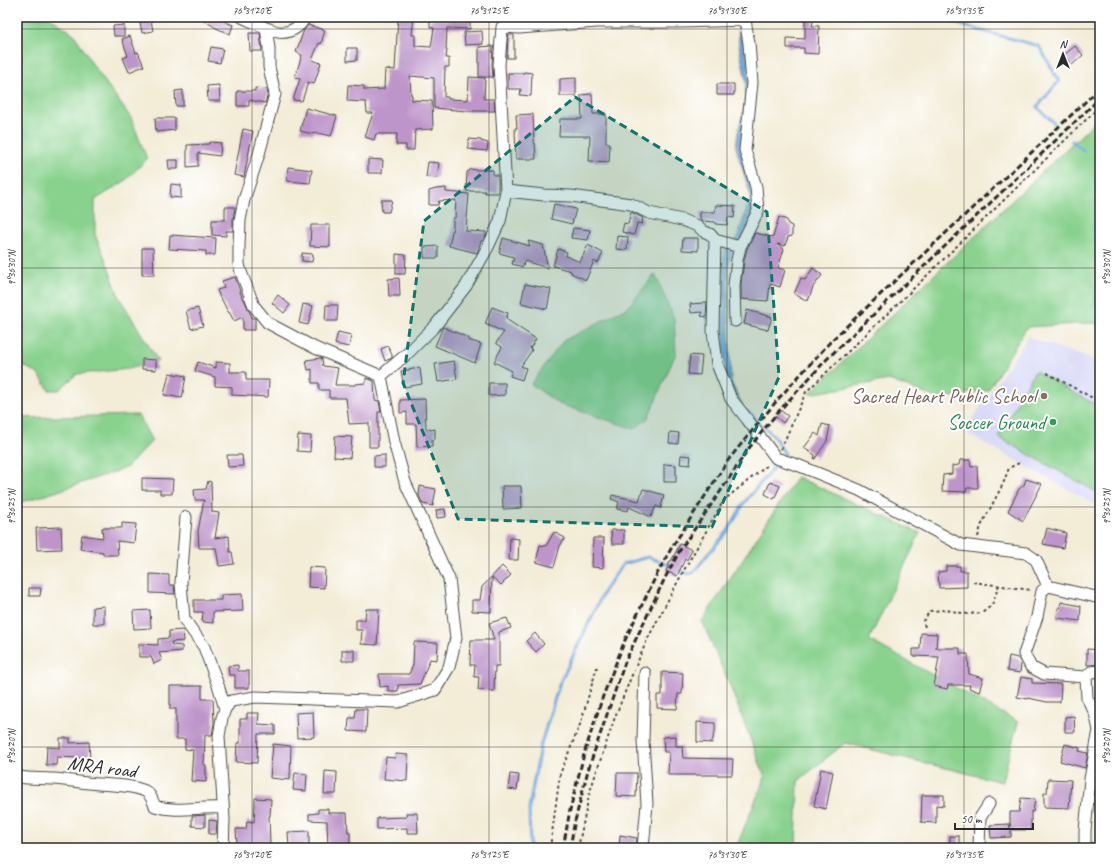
<svg xmlns="http://www.w3.org/2000/svg" width="1117" height="865" font-family="Caveat,sans-serif">
<style>
.built{fill:#d7d7f8}
.green{fill:#89d28e;stroke:#5a7e5c}
.water{fill:#71a8df;stroke:#4e6a85}
.lines{fill:none;stroke-linecap:round;stroke-linejoin:round}
.stream{stroke:#71a8df;stroke-width:3}
.building{fill:#bd95ca}
.minor-casing{stroke:#494845;stroke-width:13}
.path{stroke:#494845;stroke-width:2;stroke-dasharray:3 3;stroke-linecap:butt}
.minor{stroke:#fff;stroke-width:11}
.rail{stroke:#2b2b2b;stroke-width:3;stroke-dasharray:6 3;stroke-linecap:butt}
.marked{fill:#0f766e;fill-opacity:0.2;stroke:#0f766e;stroke-width:3;stroke-dasharray:8 5;stroke-linejoin:round}
.ticks{fill:none;stroke:#2b2b2b;stroke-width:1;stroke-opacity:0.45}
.education-dot{fill:#8d6e63;stroke:#fff;stroke-width:1.5}
.leisure-dot{fill:#2e9e5b;stroke:#fff;stroke-width:1.5}
.labels{text-anchor:middle;dominant-baseline:central;stroke-width:4;stroke-linejoin:round;paint-order:stroke}
.education-label{font-size:20px;fill:#785e54;stroke:#fff;text-anchor:end}
.leisure-label{font-size:20px;fill:#27864d;stroke:#fff;text-anchor:end}
.street-label{font-size:20px;fill:#2b2b2b;stroke:#fff}
.neatline{fill:none;stroke:#2b2b2b;stroke-width:1.5}
.ticks-label{font-size:10px;text-anchor:middle;fill:#2b2b2b}
</style>
<rect width="100%" height="100%" fill="#fff"/>
<filter id="ink" filterUnits="userSpaceOnUse"><feTurbulence type="fractalNoise" baseFrequency=".025" numOctaves="2"/><feDisplacementMap in="SourceGraphic" scale="8" xChannelSelector="R" yChannelSelector="G"/><feConvolveMatrix kernelMatrix="1 2 1 2 8 2 1 2 1" color-interpolation-filters="sRGB"/></filter>
<filter id="wash" filterUnits="userSpaceOnUse"><feTurbulence type="fractalNoise" baseFrequency=".012" numOctaves="4" result="noise"/><feDisplacementMap in="SourceGraphic" scale="16" xChannelSelector="R" yChannelSelector="G"/><feGaussianBlur stdDeviation="0.9" result="paint"/><feColorMatrix in="noise" values="0 0 0 0 0 0 0 0 0 0 0 0 0 0 0 0 0 1.4 0 .05"/><feComposite in="paint" operator="in"/></filter>
<g filter="url(#wash)">
<rect width="100%" height="100%" fill="#f3ecd7"/>
<!-- built -->
<path class="built" d="M1028,337L1094,360L1100,357V507L964,432Z"/>
<!-- green -->
<path class="green" d="M17,17H49L74,34L93,65L131,118L147,159L125,181L95,200V235L107,263L119,297L158,361L129,369L77,374L59,390H49L38,374L19,363L17,364Z
M1100,117V325L1094,323L1027,327L988,390L939,399L889,380L809,394Z
M655,274L674,318L676,353L648,418L634,429L559,404L531,384L563,341L628,307Z
M1035,371L1100,407V494L998,437Z
M138,415L152,441L126,468L49,494L17,503V418Z
M797,477L920,533L869,640L1018,722L1002,782L845,743L798,781L796,848H736L765,777L730,686L702,621Z"/>
<!-- water -->
<path class="water" d="M738,17H744L750,85L741,146L755,196L751,218L739,244L731,253L728,269V305L731,382L743,406L728,384L725,369L723,326L724,285L723,261L725,250L735,243L751,197L736,147L738,133L745,105L746,81L739,45Z"/>
<g class="lines">
<!-- stream -->
<path class="stream" d="M939,17L964,26L1039,46L1059,81L1037,107L1054,123
M1072,141L1084,151
M747,411L773,435L785,454L782,457
M677,568L688,574L693,573L708,554L728,531L744,503L778,462
M530,848L529,808L540,747L559,685L604,591L623,564L648,557L671,566"/>
</g>
<g id="blocks">
<!-- building -->
<path class="building" d="M199,17H214L233,25L230,34L216,28Z
M398,17H414L412,35H415V46L431,47L434,28L430,27V19L470,20V29L447,28L446,50H447L446,58H449V67H445L444,97H448V99L468,100L469,77L485,78L484,99H494L495,111H467L434,108V78L410,76L411,95H412V100L432,101L433,129L415,130L414,150H406V145H396L397,134H376L374,140L365,137L373,113H367L366,102L347,101L348,85L364,86V90L384,89L385,69L395,70Z
M805,17H814L812,26H819L818,54L804,53V48H787V38L805,39Z
M151,20L153,31L142,33L140,22Z
M124,25V36H114L113,26Z
M308,25L325,30L321,44L319,43L312,60L321,63L314,84L308,82L302,101L293,100L300,79L295,77L302,55L296,52L304,30Z
M482,31L483,44L465,45L464,32Z
M249,33H260L262,51H250Z
M508,35H514V58H507Z
M130,36L136,53L138,52L144,66L129,72L123,58L128,56L122,39Z
M493,46L492,64L493,77H479V47Z
M1075,46L1083,55L1072,65L1064,55Z
M211,47L223,49L220,63L208,61Z
M347,48H357V60L347,61Z
M524,72L532,73L531,96L520,95L521,89H508V73H524Z
M576,78V96H560V79Z
M717,84H734V95H717Z
M219,85L220,101H208L207,86Z
M255,88L267,89L268,94L265,103L249,100V106H237V91H255Z
M183,90V106H176L175,91Z
M592,94L593,114H606V143H610L609,162L589,161L590,136H559L560,119H582L581,95Z
M306,108L337,116L331,136L314,132L313,134L300,131Z
M533,114L534,143H535L536,159H516L515,128H517L516,115Z
M155,118H175V130L156,132Z
M243,129L253,131L244,177L234,175Z
M469,139L481,140V141L488,143L487,151L468,149Z
M210,142L221,143L220,156L198,153V166L187,167V145L209,144Z
M368,159L383,160L382,173H368Z
M168,160H178V169H169Z
M428,162L439,163L437,178L426,177Z
M288,167L312,170L310,183L287,181Z
M471,169L476,170H493V175H498V193H485V191H466L467,172Z
M171,184L181,185V198L170,197Z
M446,188V192L469,194L466,231L486,232V235L483,241H481L477,253L449,246L453,227V218H455L456,200L439,201L438,205H429V191L436,189Z
M381,200H392L389,212H382Z
M554,204L576,209L572,224L551,219Z
M716,205L735,206L734,218L728,217L727,225L715,224V222L703,221L700,219V212H715Z
M225,207H235L233,220V231H226V236L212,235V220H225Z
M631,212L643,218L642,224L637,223L634,235L622,232L624,223L628,224Z
M779,217L787,220L788,224L792,226V236L788,237L785,246L777,244L784,249L778,268L785,270L780,287L770,284L768,301L741,299V285L744,261L747,249L755,233L773,237Z
M311,225H330V247L310,246Z
M573,228L590,230L588,240L571,238Z
M170,235L216,238L215,255H206V251L169,249Z
M617,236L628,237L627,250L616,249Z
M503,238L530,246L528,241L543,245L548,268L524,261L523,267L512,264L514,257L499,253Z
M683,238H698V251L682,250Z
M588,245L603,253L598,263L594,261L586,280L571,273V271L553,266L558,249L567,252L566,256L580,262Z
M438,246V258H424V247Z
M142,248H153L154,275H142Z
M302,253L313,254L312,262L302,261Z
M396,254L406,255L405,274H396Z
M813,268L822,275L813,287L808,301L794,294L801,278L805,280Z
M235,277L243,300L244,299L252,318H255V330H243V317L234,321L229,312H228L221,298H220L217,290L224,288L222,281Z
M399,278L400,296H389L388,279Z
M525,284L551,289L547,309L521,303Z
M278,295L290,305L284,313L272,303Z
M703,302H707L706,317L701,316L702,312L691,313L690,304L703,303Z
M303,304L313,306L308,325L299,323Z
M326,305H338L337,321H325Z
M492,307L508,313L506,319L536,339L530,348L532,350L521,366L526,368L522,380L510,376L512,371L494,362L502,347L496,343L504,332L485,324Z
M198,308L203,326L191,329L186,311Z
M747,310L772,317L768,330L744,324Z
M443,327L469,338L468,340L481,344L475,363L435,346Z
M338,332L351,335L349,347L335,344Z
M388,346L392,355V358L385,361L381,349Z
M690,355L702,356L700,375L688,374Z
M321,358L322,359L323,366L338,368L335,385H355V384L366,383V378L374,381L375,400L379,401L381,412H378V447H369V423L349,424L346,398H329V390H319V383H312V369L308,370L306,360Z
M142,359L156,360V370L142,369Z
M454,361L457,379L438,382L435,364Z
M198,362L216,368V362L230,363V372H246V380H269L268,397L232,395V387L215,386V377L195,371Z
M420,368L422,384L404,387L401,371Z
M169,373L186,376L182,398L164,395Z
M489,383H505V395L489,396Z
M425,399L426,429H430V430L435,429V439L432,440V446L417,447L416,424H407V412L400,413V400Z
M780,410L788,416L783,423L775,416Z
M822,424L830,426L827,441L815,459H814L815,455L804,448L815,433L819,436Z
M670,432L679,433L678,444L669,443Z
M298,435L311,436L310,452L297,451Z
M335,436L352,437L350,458L334,457Z
M227,455H242L243,466L228,467Z
M385,455V467H374V456Z
M681,455L691,456L690,465L680,464Z
M960,460H970L971,467L977,466L978,488H967L966,492L942,491L943,475L952,474V466L959,465Z
M664,464L676,465V482H664Z
M142,478L173,479L172,494H160V490H142Z
M1026,479L1042,484L1023,521L1008,511L1019,489L1024,485Z
M208,481L211,482L212,512L219,513L215,538L229,536L230,552H232L234,564L219,566L216,548H199L198,531L204,500H195L194,490L206,489Z
M770,482L780,486L774,499L765,494Z
M420,486L436,489L433,506L423,504L419,495Z
M502,486H521L522,508L503,509Z
M643,489L664,495L661,508L656,506L651,517L629,507L628,511L617,509L619,502L611,499L612,495L639,501Z
M445,509L446,517L437,518L436,510Z
M122,523L136,524L134,543L117,541L118,555H103V552L80,549L82,535L103,538L102,528H122Z
M61,527L62,549L37,550L36,528Z
M1047,528L1066,533L1063,548L1043,544Z
M611,530H624V544H612Z
M554,532L565,538L560,546L554,567L536,562L540,545L546,546Z
M510,538L519,539L518,560H509Z
M593,538H604L603,568L592,567Z
M680,544L692,550L687,560L685,559L677,576L666,571L670,561H671Z
M502,566L511,575L501,585L492,577L491,612L472,611V600H480L482,587Z
M946,566H960V571H967V587L939,588L938,572L946,571Z
M309,567L325,568L324,588L308,587Z
M150,574L169,575V585H174L175,594L150,593Z
M29,588H41L40,596H29Z
M242,594L243,611L213,612V623L202,622L203,612H194V600H221V595Z
M1061,602L1081,606L1080,621L1057,618L1058,608H1060Z
M104,606V624H93V607Z
M366,609H379L377,645L361,644L362,630H356V620H365Z
M150,610L151,628L134,629L133,611Z
M507,618L511,628L499,632V666H495L494,691L478,690L479,677H474L475,665H470L471,640H494L489,623Z
M183,630L184,641L171,642L172,645L182,646V651L159,653L162,660L154,664L151,657H139V644L158,645V639L169,638V631Z
M535,633L544,644L536,652L526,641Z
M921,633L937,634L936,648H960V654H968L969,674L983,678L979,692L969,688L970,685H948L947,689L934,686L939,657L913,656V649H920Z
M414,642L438,643L437,660L430,659L420,684L398,685V691H388V686L380,687L379,674H409L413,665Z
M1087,649L1100,650V664L1087,665Z
M342,650H354V661H342Z
M1009,656L1018,658L1021,664L1020,673L1007,671Z
M238,665V671H249V688H235V675H229L228,666Z
M662,672L683,673L682,694H678L677,709L657,708V695H662Z
M1021,677L1032,679V683L1061,684L1060,702H1047L1028,698V699L1017,697Z
M170,686H202V699H213L214,724L212,735H205L204,765H206V782L191,781L193,750L185,749V739H176V709H170Z
M356,709H367L366,732L348,731L349,718H355Z
M313,712L314,737L297,738L296,713Z
M247,713H259L258,724L275,725V734H258L257,763L236,762L237,743H240V719H247Z
M1074,716L1075,732H1065V717Z
M697,722L715,723V733L714,734L712,743L697,742Z
M676,736V746H682L683,758L733,759L732,775H668L669,752H664L663,737Z
M60,738H70V743L89,742L90,760H81L80,758L57,757L56,765H46L47,747L60,748Z
M273,744L291,746L290,780L270,778Z
M1065,744L1080,748L1079,751L1088,753L1085,768L1060,761Z
M396,754L408,755L407,781L384,779L386,757L395,758Z
M821,769L833,772L826,809L814,806Z
M325,771L337,772L336,794H324Z
M295,773L307,774L306,791L293,790Z
M617,773H637L636,797L616,796Z
M510,774L519,775L517,790L508,789Z
M1048,779L1071,780L1069,808L1044,807V793H1047Z
M922,795H944V806L936,805V823L921,822Z
M255,798L271,799L270,816H269L270,845L237,846L236,829H246L247,821L254,822Z
M1021,798L1035,799L1033,812L1031,811V830H1011V837L991,838L990,825L1010,824V828V812H1019Z
M318,809H328V813H347L348,832H350V848H328L327,821L309,820V814L318,813Z
M406,813H417L418,833H407V828L377,829V818L407,817Z
M205,815V827L192,826V816Z
M209,820L217,821L216,834H209Z
M309,831V844L303,845V848H289L288,832Z
M620,835L637,838L636,848H619Z
M950,836H959V846H950Z"/>
</g>
</g>
<g filter="url(#ink)">
<use href="#blocks" fill-opacity="0" stroke="#494845" stroke-width="1"/>
<g class="lines">
<!-- minor casing -->
<g class="minor-casing">
<path id="minor" d="M266,28C270,29 274,31 278,32C289,34 301,27 305,17
M506,191L544,195L571,196L631,204L649,213L682,220L698,226L703,231L710,234L715,240L713,331L717,364L731,399L747,419L776,458L800,466L859,490L961,545L1026,553L1036,560L1048,586L1100,598
M715,240L740,247
M381,376L408,353L435,326L466,286L488,247L500,221L506,191L499,65L502,27L519,28L597,22H681L745,20L749,43L752,83L745,150L756,187L758,211L740,247L737,260L734,285L735,321
M186,517L181,583L184,619L204,647L219,688L225,709
M1048,586L1042,591L1037,617L1024,654L1031,667L1044,674L1086,677
M17,774L19,777C30,779 41,778 53,779C68,780 83,783 99,784C113,785 132,785 145,791C151,794 152,800 155,806C177,813 200,806 222,808
M223,848L224,819L219,736L222,718L225,709L231,701L255,697L398,702L435,690L449,667L456,638L449,579L405,482L394,442L381,376L315,348L268,323L254,306L241,272L239,264V246L240,220L244,200L259,154L275,94L269,67V48L266,28L242,17
M643,848L647,804L643,740L645,673
M979,848L980,818L989,804
M1085,848V831L1090,779L1099,730L1095,713L1087,698L1086,677L1091,672L1100,671"/>
</g>
<!-- path -->
<path class="path" d="M1047,373L1100,402
M781,449L806,392L908,294L1100,106
M978,537L981,526L1003,484L1009,468L1019,463
M973,582L1031,590
M925,627L923,621L930,611L946,610L968,614L982,613L992,605L999,585
M636,666L647,640L684,570L724,500L769,464
M550,848L560,774L581,722L597,667
M578,848L590,791L615,717L634,670"/>
<!-- minor -->
<use href="#minor" class="minor"/>
<!-- rail -->
<path class="rail" d="M563,848L570,810L584,754L603,696L625,640L657,574L672,547L729,459L779,398L832,340L1100,88
M570,848L574,825L588,770L625,662L665,578L680,550L720,492L749,448L778,412L827,359L1100,98"/>
</g>
</g>
<!-- marked area -->
<path class="marked" d="M575,97L767,212L779,377L712,527L458,519L403,383L424,221Z"/>
<!-- ticks -->
<path class="ticks" d="M252,17V848M489,17V848M727,17V848M964,17V848M17,29H1100M17,268H1100M17,507H1100M17,747H1100"/>
<!-- markers -->
<circle class="education-dot" cx="1044" cy="396" r="4"/>
<circle class="leisure-dot" cx="1053" cy="422" r="4"/>
<g class="labels">
<!-- education labels -->
<g class="education-label">
<text x="1036" y="396">Sacred Heart Public School</text>
</g>
<!-- leisure labels -->
<g class="leisure-label">
<text x="1045" y="422">Soccer Ground</text>
</g>
<!-- street labels -->
<g class="street-label">
<text transform="translate(102 767) rotate(7)">MRA road</text>
</g>
</g>
<!-- margin -->
<rect width="1117" height="865" fill="none" stroke="#fff" stroke-width="44"/>
<!-- north arrow -->
<g transform="translate(1063 54)" stroke="#ffffff" stroke-width="3" paint-order="stroke">
<path d="M0-3L7 15L0 10L-7 15Z" fill="#2b2b2b"/>
<text y="-6" font-size="11" font-weight="bold" text-anchor="middle" fill="#2b2b2b">N</text>
</g>
<!-- scale -->
<path d="M955 823v6h78v-6" fill="none" stroke="#2b2b2b" stroke-width="2"/>
<text x="961" y="823" font-size="12" fill="#2b2b2b" stroke="#ffffff" stroke-width="3" paint-order="stroke">50 m</text>
<rect x="22" y="22" width="1073" height="821" class="neatline"/>
<g class="ticks-label">
<text x="252" y="14">76°31'20"E</text>
<text x="489" y="14">76°31'25"E</text>
<text x="727" y="14">76°31'30"E</text>
<text x="964" y="14">76°31'35"E</text>
<text transform="translate(11 268) rotate(-90)" y="4">9°36'30"N</text>
<text transform="translate(1106 268) rotate(-90)" y="4">9°36'30"N</text>
<text transform="translate(11 507) rotate(-90)" y="4">9°36'25"N</text>
<text transform="translate(1106 507) rotate(-90)" y="4">9°36'25"N</text>
<text transform="translate(11 747) rotate(-90)" y="4">9°36'20"N</text>
<text transform="translate(1106 747) rotate(-90)" y="4">9°36'20"N</text>
<text x="252" y="858">76°31'20"E</text>
<text x="489" y="858">76°31'25"E</text>
<text x="727" y="858">76°31'30"E</text>
<text x="964" y="858">76°31'35"E</text>
</g>
</svg>
